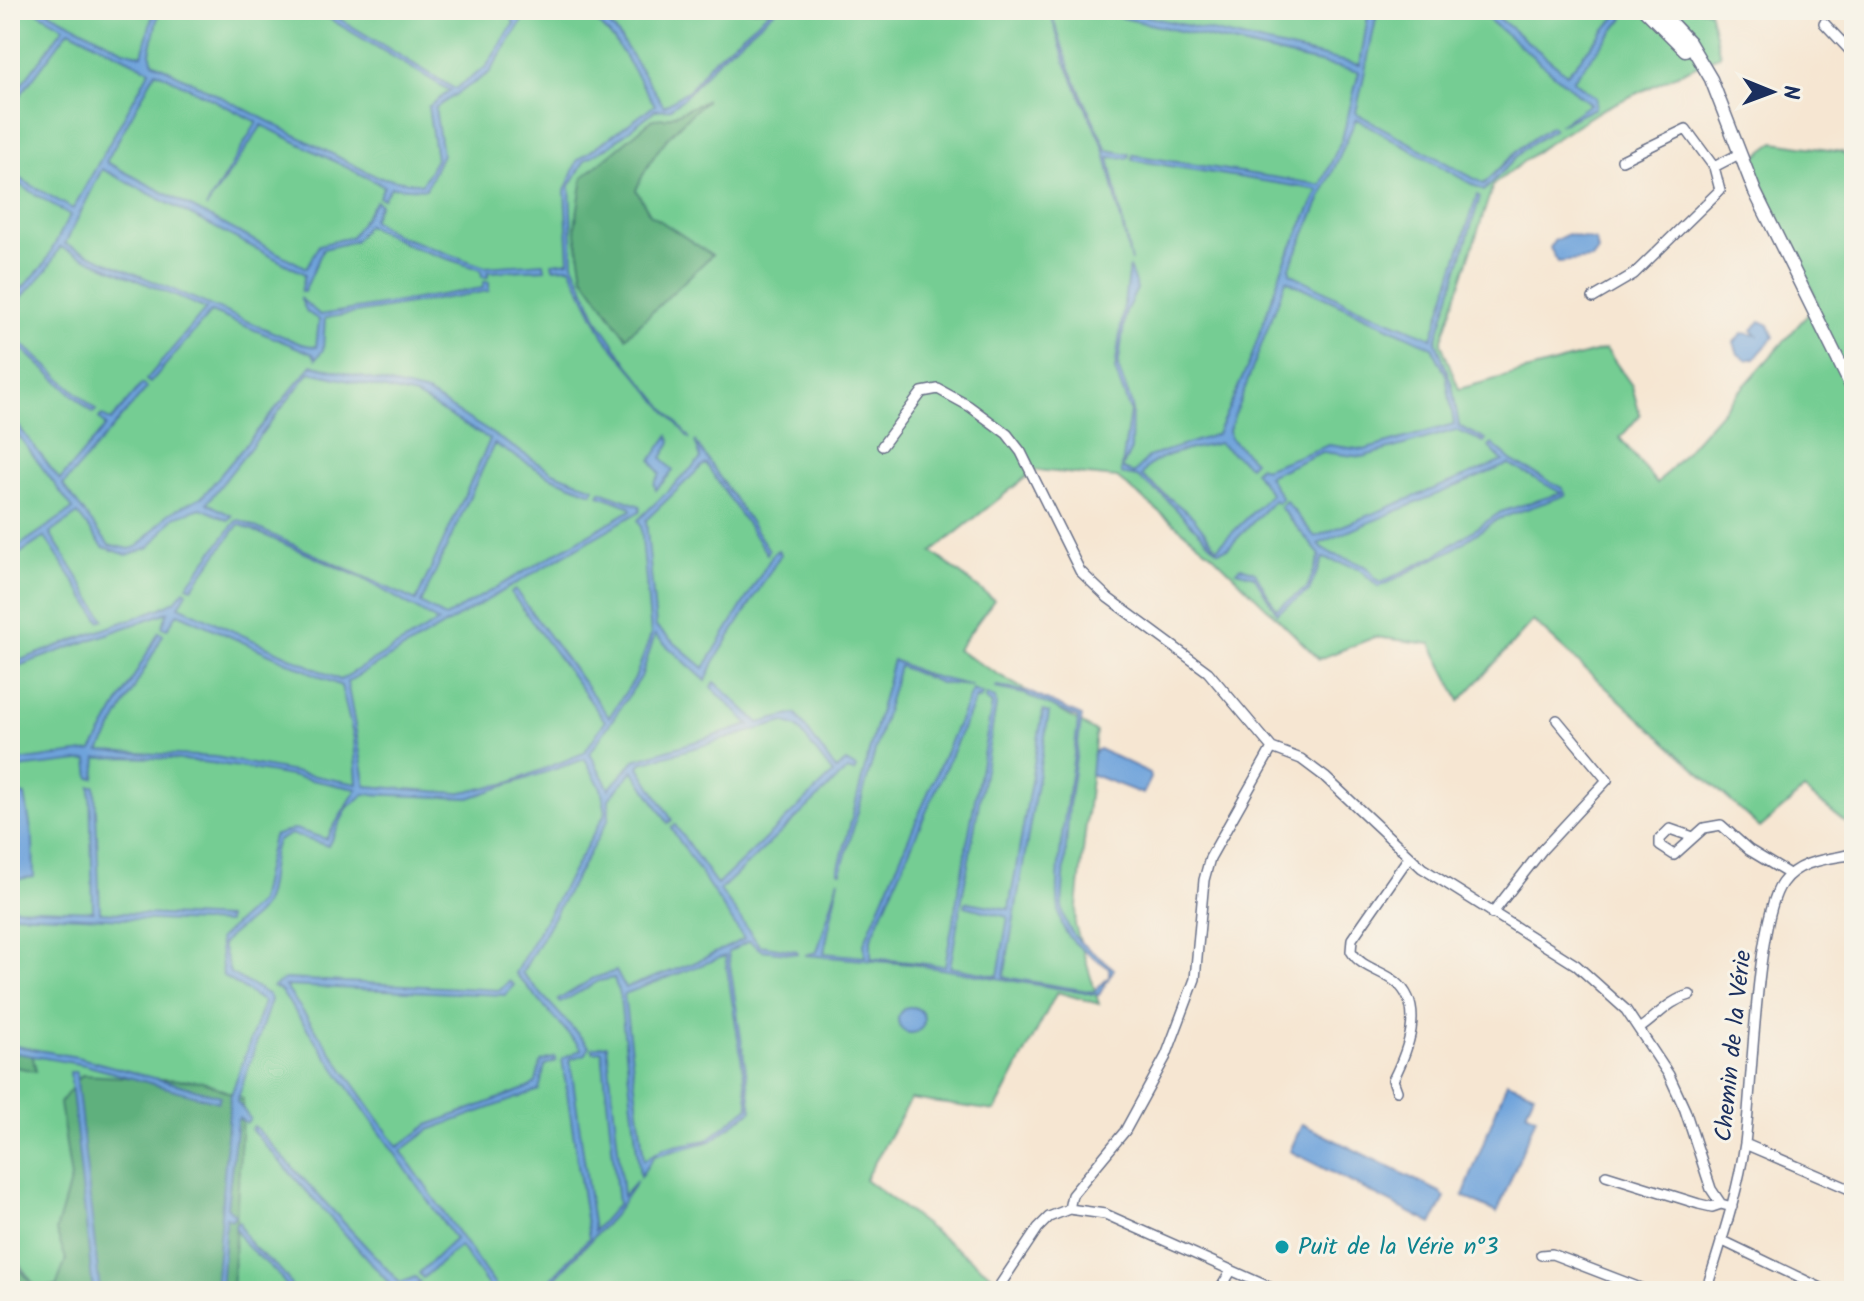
<svg xmlns="http://www.w3.org/2000/svg" width="1864" height="1301" font-family="Kalam,sans-serif">
<style>
.green{fill:#74cd93;stroke:#487e78;stroke-width:2}
.forest{fill:#5fb07d;stroke:#3d706e;stroke-width:2}
.water{fill:#6ea3db;stroke:#44699c;stroke-width:2;fill-rule:evenodd}
.lines{fill:none;stroke-linecap:round;stroke-linejoin:round}
.street-casing{stroke:#686f87;stroke-width:12}
.secondary-casing{stroke:#686f87;stroke-width:15}
.street{stroke:#fff;stroke-width:9}
.secondary{stroke:#fff;stroke-width:12}
.culture-dot{fill:#0f9aa8;stroke:#f7f3e8;stroke-width:3}
.labels{text-anchor:middle;dominant-baseline:central;stroke-width:6;stroke-linejoin:round;paint-order:stroke}
.street-label{font-size:24px;fill:#1b2f5e;stroke:#f7f3e8}
.culture-label{font-size:24px;fill:#0d838f;stroke:#f7f3e8;text-anchor:start}
</style>
<rect width="100%" height="100%" fill="#f7f3e8"/>
<filter id="ink" filterUnits="userSpaceOnUse"><feTurbulence type="fractalNoise" baseFrequency=".0125" numOctaves="2"/><feDisplacementMap in="SourceGraphic" scale="16" xChannelSelector="R" yChannelSelector="G"/><feConvolveMatrix kernelMatrix="1 2 1 2 8 2 1 2 1" color-interpolation-filters="sRGB"/></filter>
<filter id="wash" filterUnits="userSpaceOnUse"><feTurbulence type="fractalNoise" baseFrequency=".006" numOctaves="4" result="noise"/><feDisplacementMap in="SourceGraphic" scale="32" xChannelSelector="R" yChannelSelector="G"/><feGaussianBlur stdDeviation="1.8" result="paint"/><feColorMatrix in="noise" values="0 0 0 0 0 0 0 0 0 0 0 0 0 0 0 0 0 1.4 0 .05"/><feComposite in="paint" operator="in"/></filter>
<g filter="url(#wash)">
<rect width="100%" height="100%" fill="#f6e6d2"/>
<!-- green -->
<path class="green" d="M10,10H1709L1720,55L1601,110L1541,148L1493,185L1441,343L1459,389L1606,349L1632,386L1640,415L1620,438L1657,484L1818,303L1751,160L1775,142L1842,152L1854,163V829L1804,790L1760,828L1533,621L1460,701L1431,644L1375,637L1319,659L1213,555L1117,478L1035,470L932,552L994,600L957,650L1096,732L1075,925L1099,1004L1057,992L995,1111L911,1099L865,1179L1006,1286L1002,1291H231L82,1076L63,1286H35L10,1251Z"/>
<!-- forest -->
<path class="forest" d="M707,100C676,126 652,151 636,190L650,214L712,255L626,337L583,276L575,227L583,177L653,119L667,118Z
M10,1047L31,1049L36,1071L10,1066Z
M82,1075L203,1081L243,1099L232,1291H10V1258L35,1286L56,1287L66,1259L56,1231L71,1179L60,1103Z"/>
<!-- water -->
<path class="water" d="M34,10H45L123,50L142,55L154,10H159L150,53L153,62L377,177L422,184L436,159L428,107L450,91L315,10H325L455,89L486,67L514,23L506,10H513L522,21L489,73L435,108L442,154L426,189L391,187L383,199L379,197L384,186L262,125L206,208L257,122L156,71L106,162L306,268L319,245L351,237L376,201L380,204L372,220L396,235L485,267L544,263L545,269L488,272V277H482L481,270L412,247L367,225L355,241L323,249L304,292H301L305,274L102,169L65,244L301,344L316,347L319,320L307,312L300,298L320,315L483,288V282H489V291L325,318L323,350L316,359L313,354L211,312L150,383L146,380L206,309L60,247L47,270L10,310V301L44,265L70,215L10,179V173L73,209L150,70L69,30L10,109V100L64,27Z
M586,10H594L617,33L664,106L690,89L712,61L771,10H776L718,60L684,98L669,109L655,110L608,147L585,160L570,186L573,263L599,322L630,367L690,439L604,337L570,267L553,268L552,263L569,261L565,191L577,161L655,105L615,41Z
M1050,10L1071,71L1107,150L1129,154V158L1109,157L1131,262L1104,148L1065,62Z
M1088,10H1119L1360,65L1369,10H1378L1356,113L1484,184L1520,148L1551,126L1554,129L1524,149L1484,191L1356,119L1290,267V273L1351,305L1432,338L1477,195L1480,197L1436,341L1452,385L1459,426L1486,440L1484,442L1456,430L1362,457L1322,452L1268,476L1282,498L1277,503L1274,500L1228,548L1218,551L1163,496L1137,477L1121,474L1130,411L1115,370L1129,267L1137,289L1126,311L1118,367L1132,405L1131,450L1122,468L1134,474L1148,457L1217,434L1250,361L1284,263L1319,190L1132,160L1133,155L1321,185L1342,139L1359,72ZM1286,280L1432,347L1446,375L1454,424L1364,450L1329,445L1264,469L1259,466L1254,471L1271,494L1217,548L1193,517L1142,476C1152,452 1197,449 1219,443L1249,466L1254,461L1230,438L1229,430Z
M1477,10H1489L1567,74L1619,13L1624,18L1573,80L1596,98L1595,108L1559,125L1590,104Z
M1568,234L1596,241L1598,251L1592,259L1558,262L1550,248L1554,241Z
M1760,321L1769,325L1774,337L1755,358L1746,360L1738,354L1734,342L1743,333L1757,335L1752,330Z
M10,333L96,410L93,413L10,338Z
M312,365L427,393L553,472L594,488L592,493L551,477L494,444L421,603L445,617L631,510L629,506L599,495L601,491L640,506V511L347,682L366,786L457,793L509,783L584,753L605,721L511,593L515,590L609,717L635,678L651,635L641,527L638,520L701,459L695,441L769,550L767,554L706,464L702,466L646,520L656,627L704,668L774,553L778,550L781,554L714,662L706,681L655,635L641,677L590,753L609,789L635,760L750,725L711,687L715,682L759,723L796,714L836,770L846,762L856,768L854,772L847,770L720,890L759,945L797,951L798,954L761,950L749,941L728,952L752,1110L711,1141L654,1156L640,1177L620,998L614,978L599,981L560,1003L558,1000L594,978L616,971L625,988L694,963L744,939L671,828L675,825L717,885L833,774L797,727L784,722L641,763L639,767L672,820L668,823L633,770L609,799V818L522,973L589,1046L586,1054L570,1059L594,1231L618,1204L602,1051L593,1052L592,1048L607,1045L623,1196L637,1181L613,1216L543,1291H539L589,1238L562,1059L582,1049L515,973L606,812L601,788L585,759L469,798L365,794L348,807L328,846L291,834L277,841C268,863 273,892 260,910C250,924 231,930 222,945L230,973L269,995L271,1000L237,1101L250,1119L246,1123L239,1118L237,1121L227,1207L235,1215L232,1220L226,1217L221,1291H215L230,1098L264,1002L223,976L219,939L259,902L273,836L295,829L326,839L357,789C272,772 184,753 97,758L95,778H90L88,760L10,769V762L92,751L159,632L163,635L100,751L215,757L357,784L354,739L341,686L178,613L167,629L162,627L168,612L10,669V664L161,608L175,601L184,590L187,592L179,606L340,680L438,622L362,578L239,524L192,588L187,586L236,521L240,520L416,601L490,440L416,396L310,372L207,503L232,516L228,520L201,508L174,517L150,547L127,555L103,547L78,514L50,533L104,619L100,621L45,537L10,560V552L73,509L10,424V415L60,480L106,426L99,418L102,415L111,421L142,384L147,388L63,485L109,545L130,549L139,546L168,514L203,496ZM725,956L749,1107L707,1140L664,1148L644,1160L624,994Z
M668,436L671,442L662,458L673,471L656,490L654,484L660,474L651,460Z
M1492,444L1512,461L1562,488L1566,495L1498,519L1452,550L1379,587L1358,568L1323,558L1309,591L1277,613L1254,576L1237,571L1241,567L1255,572L1276,609L1307,588L1320,555L1280,507L1286,501L1315,537L1503,461L1489,447ZM1509,464L1561,493L1501,512L1433,557L1382,582C1373,579 1374,574 1367,568C1353,557 1332,559 1318,544Z
M893,660L927,675L972,686L940,683L899,666L841,872L838,871Z
M997,686L1031,693L1082,716L1069,805L1062,906C1066,940 1091,949 1114,969L1099,995L911,964L805,955L817,952L839,879L824,953L865,957L864,943L972,690L982,694L980,699L976,698L966,720L871,939V958L945,966L987,733L992,704L985,699L986,695L995,698L996,706L950,967L998,976L1008,917L965,906L966,902L1009,909L1043,711L1049,713L1004,977L1094,992L1109,977V968C1094,957 1071,945 1063,927C1046,888 1076,765 1078,718L1024,694L995,688Z
M1099,749L1150,773L1151,778L1143,794L1091,774L1093,753Z
M90,786H95L100,912L227,918V923L10,914V908L93,911Z
M10,793L25,795L33,842L34,877L10,880Z
M285,979L500,990L509,981L514,985L505,995L285,986L398,1147L428,1125L530,1087L536,1082L541,1062L555,1057L556,1061L545,1065L539,1090L429,1130L401,1151L499,1291H492L460,1246L423,1278L419,1273L455,1239L280,990L273,987Z
M898 1020a13 13 0 1 1 26 0a13 13 0 1 1-26 0Z
M10,1045L77,1057L220,1096L218,1102L85,1065L10,1052Z
M70,1072H76L100,1291H93Z
M1507,1082L1534,1093L1526,1112L1536,1117L1497,1213L1463,1196Z
M1302,1124L1440,1192L1445,1198L1432,1224L1290,1151Z
M254,1126L400,1283L415,1277L420,1282L411,1291H396L251,1129Z
M239,1221C250,1260 284,1259 293,1291H288C278,1262 243,1255 235,1225Z"/>
</g>
<g filter="url(#ink)">
<g class="lines">
<!-- street casing -->
<g class="street-casing">
<path id="street" d="M1824,23L1854,55
M1714,167L1739,154
M1593,298L1634,274L1720,190L1714,167L1686,129L1622,160
M882,446L922,392L938,389L969,406L1007,434L1021,452L1080,571L1108,598L1208,672L1272,748L1301,759L1325,777L1422,868L1576,965L1626,1010L1669,1075L1685,1110L1711,1189L1721,1204L1732,1207
M1693,837L1670,829L1660,839V846L1674,855L1704,828L1721,825L1749,850L1789,874
M1492,914L1542,850L1607,780L1557,720
M1639,1029C1657,1017 1669,1000 1690,995
M1397,1091L1393,1080C1407,1052 1426,1007 1396,982C1381,970 1361,968 1351,951L1352,939L1409,857
M1745,1144L1854,1191
M1606,1175L1699,1204L1712,1207L1721,1204
M1069,1209L1072,1195L1125,1131L1166,1056L1195,979L1204,880L1210,858L1272,748
M1721,1240L1827,1291
M1541,1255L1552,1254L1648,1291
M996,1291L1038,1228L1049,1217L1069,1209L1105,1214L1278,1291
M1219,1291L1231,1271
M1706,1291C1721,1242 1738,1193 1745,1143C1752,1089 1756,919 1782,883C1798,860 1829,859 1854,854"/>
</g>
<!-- secondary casing -->
<g class="secondary-casing">
<path id="secondary" d="M1645,10L1685,50
M1659,10L1689,42L1711,79L1755,192L1854,392"/>
</g>
<!-- street -->
<use href="#street" class="street"/>
<!-- secondary -->
<use href="#secondary" class="secondary"/>
</g>
</g>
<!-- markers -->
<circle class="culture-dot" cx="1282" cy="1247" r="8"/>
<g class="labels">
<!-- street labels -->
<g class="street-label">
<text transform="translate(1734 1046) rotate(-84)">Chemin de la Vérie</text>
</g>
<!-- culture labels -->
<g class="culture-label">
<text x="1298" y="1247">Puit de la Vérie n°3</text>
</g>
</g>
<!-- margin -->
<rect width="1864" height="1301" fill="none" stroke="#f7f3e8" stroke-width="40"/>
<!-- north arrow -->
<g transform="translate(1772 92) rotate(91)" stroke="#f7f3e8" stroke-width="6" paint-order="stroke">
<path d="M0-6L14 30L0 20L-14 30Z" fill="#1b2f5e"/>
<text y="-12" font-size="22" font-weight="bold" text-anchor="middle" fill="#1b2f5e">N</text>
</g>
</svg>
